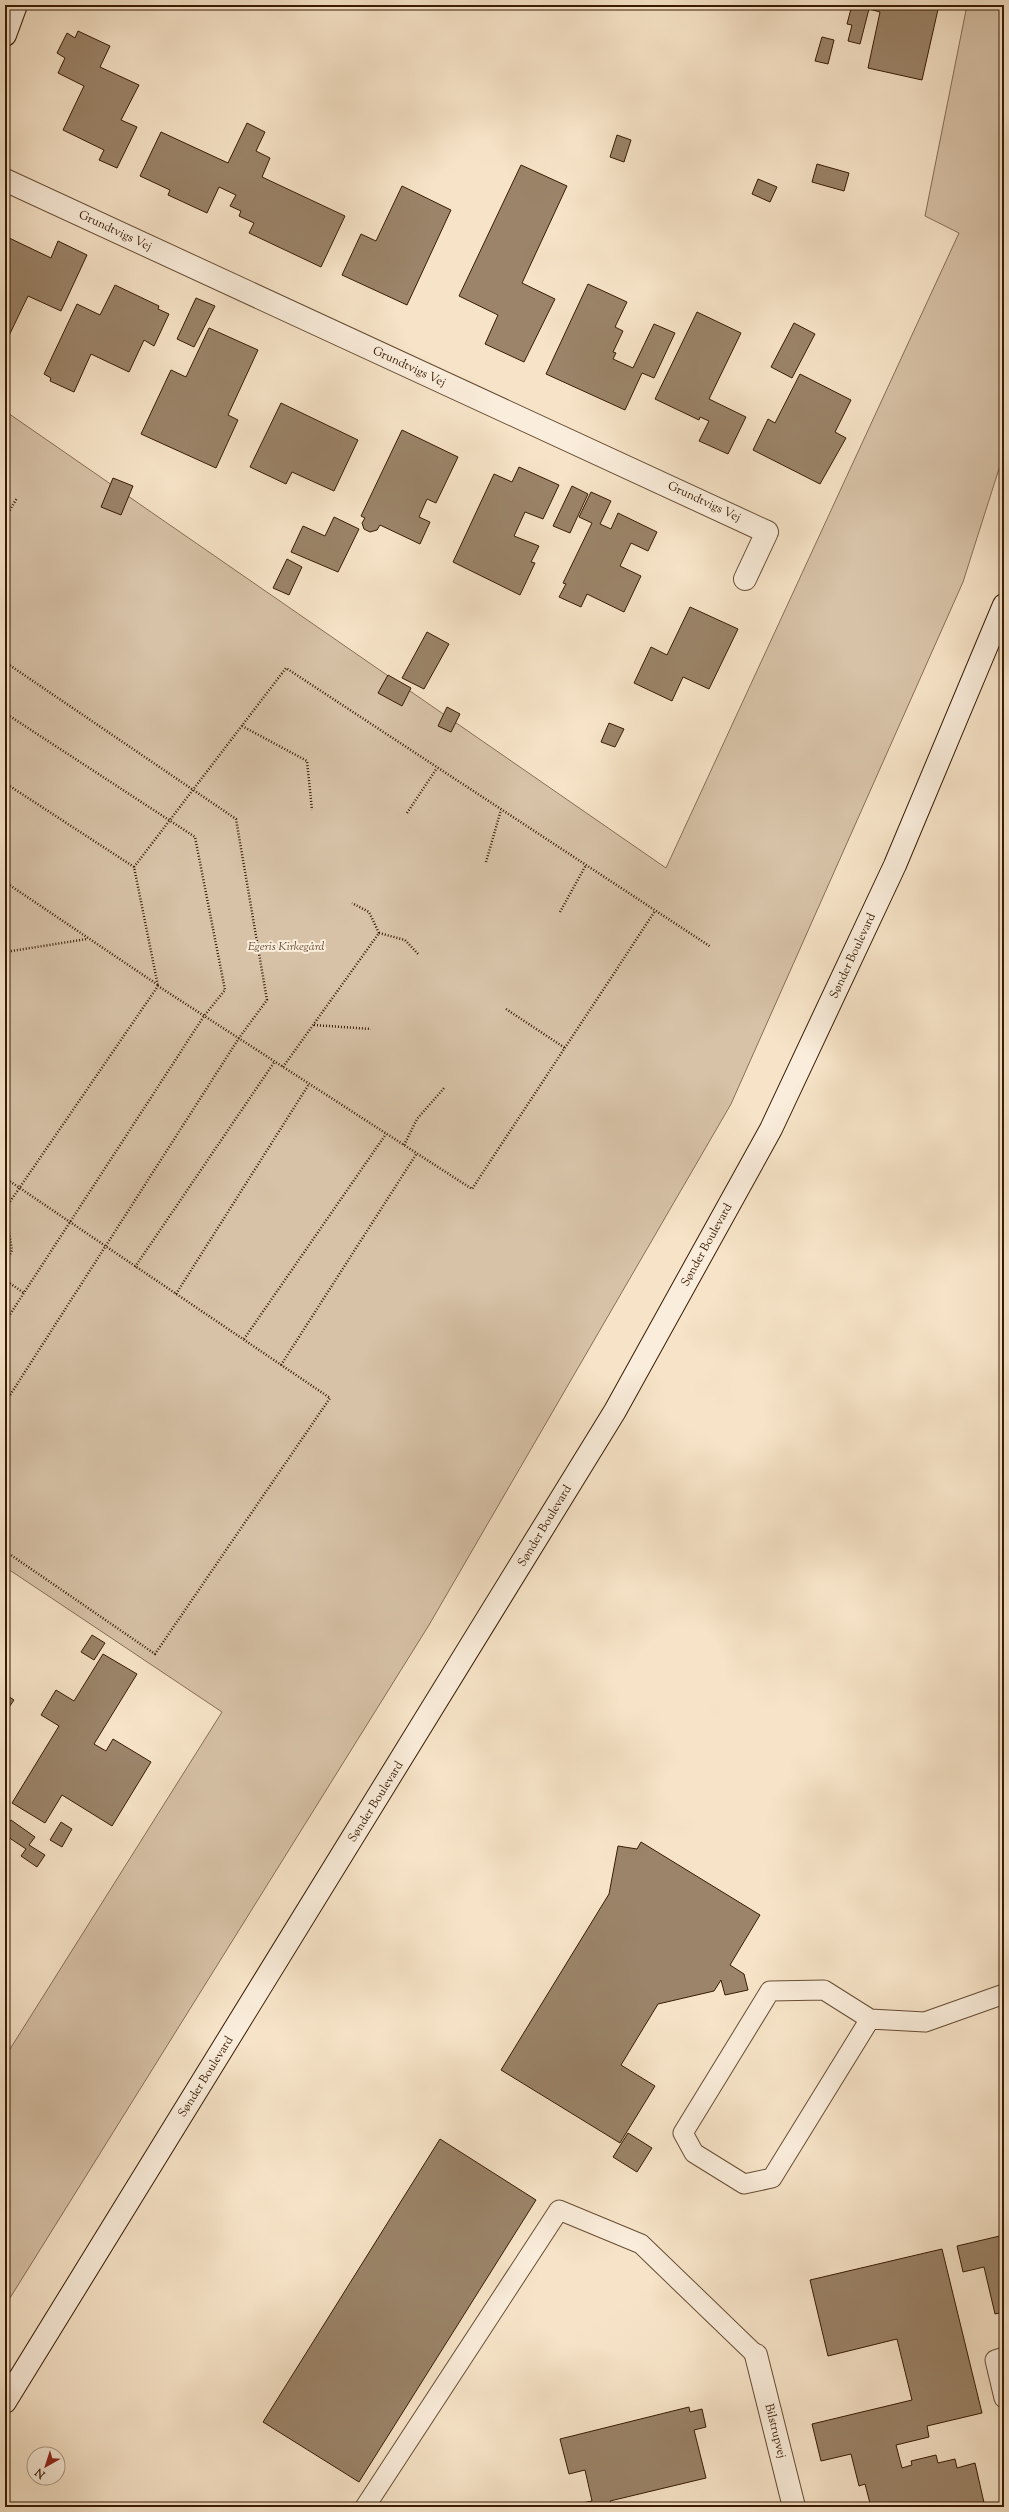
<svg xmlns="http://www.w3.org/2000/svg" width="1009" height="2512" font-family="'Sorts Mill Goudy',serif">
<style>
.green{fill:#d7c2a7;stroke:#886e55}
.building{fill:#9b8469;stroke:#381b03}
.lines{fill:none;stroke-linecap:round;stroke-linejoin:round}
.lane-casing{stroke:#684d34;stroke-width:21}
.street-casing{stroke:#684d34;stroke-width:24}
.secondary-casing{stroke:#381b03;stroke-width:24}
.path{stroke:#381b03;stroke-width:2.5;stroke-dasharray:1 2;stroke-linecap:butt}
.lane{stroke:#faeddb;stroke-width:19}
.street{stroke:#faeddb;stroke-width:22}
.secondary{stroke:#faeddb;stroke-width:22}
.labels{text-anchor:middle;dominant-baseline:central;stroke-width:4;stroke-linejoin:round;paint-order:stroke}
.street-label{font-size:12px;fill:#381b03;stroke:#faeddb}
.park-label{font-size:12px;font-style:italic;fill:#684d34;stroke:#faeddb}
</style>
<rect width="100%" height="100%" fill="#f7e4c8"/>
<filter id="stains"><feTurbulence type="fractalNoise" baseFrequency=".005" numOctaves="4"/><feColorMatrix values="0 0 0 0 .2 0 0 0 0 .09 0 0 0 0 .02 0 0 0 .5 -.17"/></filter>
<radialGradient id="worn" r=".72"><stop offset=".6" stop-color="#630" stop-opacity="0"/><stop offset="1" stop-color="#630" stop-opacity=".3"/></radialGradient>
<!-- green -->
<path class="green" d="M967,5H1004V453L963,582L731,1104L429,1625L5,2306V2057L222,1712L5,1567V411L666,868L959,233L925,216Z"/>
<!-- building -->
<path class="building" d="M852,5H939L922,80L868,68L880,12L869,9L860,44L848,41L852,25L847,24Z
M78,31L110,46L100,67L139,85L121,120L137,127L117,168L99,160L104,150L63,130L84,86L58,73L65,58L57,53L67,33L75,38Z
M822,37L834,40L828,64L815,61Z
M247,123L265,132L256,151L270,158L262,177L345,216L321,267L249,233L254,223L239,216L241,211L230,206L236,195L219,187L207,213L168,195L170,190L140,176L161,132L228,163Z
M617,135L631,140L624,162L610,157Z
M817,164L849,173L844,191L812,182Z
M521,165L567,186L522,283L555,299L524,362L485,344L498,315L459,296Z
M758,179L777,187L770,202L752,194Z
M402,186L451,210L407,305L342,275L361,234L376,241Z
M5,236L51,258L58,241L87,255L61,311L28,296L5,344Z
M588,284L627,302L615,327L623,331L613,352L616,353L613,359L633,368L654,324L675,333L654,378L642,373L625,410L546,374Z
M115,285L159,306L158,309L169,314L154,346L144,340L129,372L91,354L74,392L50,381L51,378L44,374L77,304L100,315Z
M196,298L215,306L194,347L177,339Z
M697,312L741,333L709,399L746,417L728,454L699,441L709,421L700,417L699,420L655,399Z
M794,323L815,334L792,378L771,367Z
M209,328L258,350L228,415L238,420L216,468L141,434L171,370L186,377Z
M800,374L851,400L835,432L846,438L820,484L753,450L768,419L775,423Z
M281,403L358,440L334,491L292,472L286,484L250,467Z
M402,430L458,457L436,503L427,499L419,517L430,522L420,544L380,525L377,530L370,532L364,529L362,523L365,518L361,516Z
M519,467L559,485L543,519L525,512L514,536L539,546L531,562L535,563L520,595L453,562L494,474L512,482Z
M113,478L133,486L121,515L101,507Z
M572,486L588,494L570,533L553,526Z
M591,492L611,501L600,524L611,529L618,513L657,532L648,551L631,543L620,566L641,576L624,612L587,594L581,607L559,597L566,584L563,583L592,523L579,517Z
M334,517L359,529L338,572L291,552L303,526L325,536Z
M287,559L302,567L289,595L273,588Z
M690,607L738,629L709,689L683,677L672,701L634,683L651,647L667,655Z
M427,632L449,644L424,689L402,678Z
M388,675L411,688L402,706L378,693Z
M447,707L460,714L451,732L438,726Z
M609,723L624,729L615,747L601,742Z
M92,1635L105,1643L94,1660L81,1652Z
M103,1654L137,1674L94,1744L106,1751L113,1739L151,1762L112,1826L62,1795L45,1823L12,1803L59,1726L41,1715L56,1690L74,1701Z
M5,1694L14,1700L5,1713Z
M11,1820L35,1837L29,1845L45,1855L37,1867L21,1856L26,1849L5,1835V1829Z
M61,1822L72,1829L62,1847L50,1840Z
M641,1842L760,1915L730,1965L744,1974L748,1990L725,1995L721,1980L714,1991L658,2004L621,2065L655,2086L620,2143L501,2070L609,1894L618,1846L637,1849Z
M628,2133L652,2148L637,2172L613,2157Z
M440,2139L536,2200L359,2482L263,2422Z
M1004,2235V2312L995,2314L984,2267L963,2272L957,2246Z
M942,2249L982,2413L927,2426L929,2437L896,2445L902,2468L912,2465L911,2461L936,2455L938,2463L955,2459L957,2468L975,2463L985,2507H871L865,2484L859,2486L851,2454L821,2461L812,2424L912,2400L897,2339L828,2356L810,2280Z
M689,2407L690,2412L702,2409L706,2427L694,2430L706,2478L610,2501L612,2507H583L582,2503L592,2501L585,2470L569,2474L560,2439Z"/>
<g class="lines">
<!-- lane casing -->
<g class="lane-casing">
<path id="lane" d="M870,2019L772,2178L744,2184L694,2153L683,2133L770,1991L824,1990L870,2019L925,2022L1004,1994
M1004,2357L995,2360L1004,2398
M365,2507L559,2210L641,2244L756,2355"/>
</g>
<!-- street casing -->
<g class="street-casing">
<path id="street" d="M5,180L767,532L745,579
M756,2355L794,2507"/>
</g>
<!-- secondary casing -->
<g class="secondary-casing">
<path id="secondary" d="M5,35L16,5
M5,2402L615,1411L771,1129L895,865L1004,605"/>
</g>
<!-- path -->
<path class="path" d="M5,518L17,498
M5,662L236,819L267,1000L239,1038L5,1403
M5,713L195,837L225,990L204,1016L5,1322
M242,726L307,761L312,810
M5,783L134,867L158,986
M407,813L437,768
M486,862L501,810
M134,867L286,668L711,947
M5,882L158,985
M560,912L586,865
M379,933L405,940L419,955
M5,952L87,939
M506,1009L565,1048
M314,1025L371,1029
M283,1067L379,933L369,912L352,903
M404,1145L417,1119L445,1087
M5,1178L330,1398L155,1654L5,1551
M5,1209L158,986L472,1189L655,911
M5,1265L12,1250L5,1209
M135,1267L275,1061
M5,1280L24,1293
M176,1294L309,1084
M244,1339L386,1134
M281,1365L417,1153"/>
<!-- lane -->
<use href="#lane" class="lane"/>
<!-- street -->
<use href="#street" class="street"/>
<!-- secondary -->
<use href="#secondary" class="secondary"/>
</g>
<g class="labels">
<!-- street labels -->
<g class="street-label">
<text transform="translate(115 231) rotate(25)">Grundtvigs Vej</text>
<text transform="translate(409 367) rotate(25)">Grundtvigs Vej</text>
<text transform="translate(704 502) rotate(25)">Grundtvigs Vej</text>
<text transform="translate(853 956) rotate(-65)">Sønder Boulevard</text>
<text transform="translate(707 1245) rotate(-61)">Sønder Boulevard</text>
<text transform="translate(545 1526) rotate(-59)">Sønder Boulevard</text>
<text transform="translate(376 1802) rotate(-58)">Sønder Boulevard</text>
<text transform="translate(206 2077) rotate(-58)">Sønder Boulevard</text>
<text transform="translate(775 2431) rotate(76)">Bilstrupvej</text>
</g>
<!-- park labels -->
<g class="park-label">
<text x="286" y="947">Egeris Kirkegård</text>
</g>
</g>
<!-- margin -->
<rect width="1009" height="2512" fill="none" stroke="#f7e4c8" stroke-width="20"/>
<rect x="6" y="6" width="997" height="2500" fill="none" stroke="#381b03" stroke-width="2"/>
<rect x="10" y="10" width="989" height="2492" fill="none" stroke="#381b03"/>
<!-- north arrow -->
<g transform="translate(46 2466) rotate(219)"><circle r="19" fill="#faeddb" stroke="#ac9985"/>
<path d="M0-3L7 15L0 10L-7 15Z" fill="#8f2418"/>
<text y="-6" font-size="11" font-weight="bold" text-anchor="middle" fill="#381b03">N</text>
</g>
<rect width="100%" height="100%" filter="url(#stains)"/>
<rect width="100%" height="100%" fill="url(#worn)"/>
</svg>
